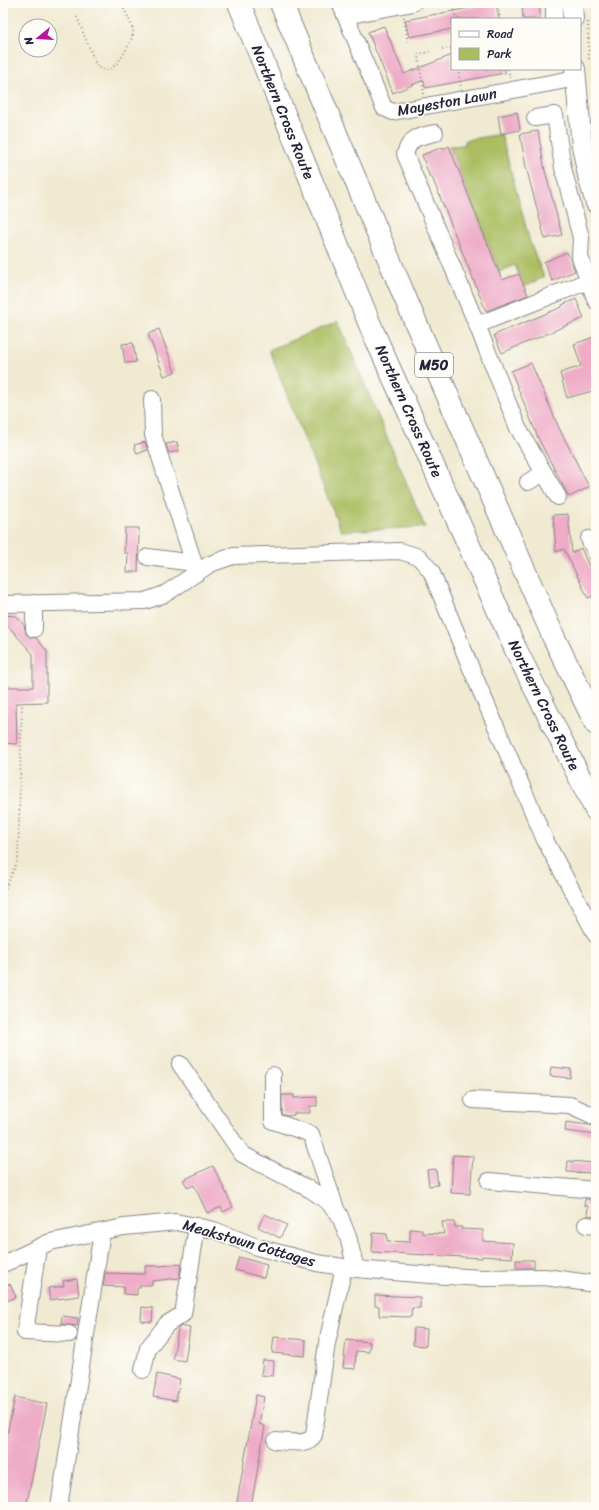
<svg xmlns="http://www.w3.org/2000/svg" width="599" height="1510" font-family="Sriracha,sans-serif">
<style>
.green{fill:#abbd61;stroke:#66704e}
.building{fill:#eeacc7}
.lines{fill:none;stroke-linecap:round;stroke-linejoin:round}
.minor-casing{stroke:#8a8686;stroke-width:18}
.major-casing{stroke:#8a8686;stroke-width:22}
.highway-casing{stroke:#8a8686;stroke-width:24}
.path{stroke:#8a8686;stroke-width:2;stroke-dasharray:1 3;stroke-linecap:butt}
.minor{stroke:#fff;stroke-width:16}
.major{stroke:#fff;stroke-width:20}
.highway{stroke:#fff;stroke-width:22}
.labels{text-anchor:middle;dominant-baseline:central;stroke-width:3;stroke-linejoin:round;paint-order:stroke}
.shield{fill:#fdfcf7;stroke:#646373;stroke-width:1}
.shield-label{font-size:14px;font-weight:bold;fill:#22223b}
.street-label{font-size:15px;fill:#22223b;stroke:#fdfcf7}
</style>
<rect width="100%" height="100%" fill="#fdfcf7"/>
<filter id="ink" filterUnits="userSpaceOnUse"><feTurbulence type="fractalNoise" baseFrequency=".025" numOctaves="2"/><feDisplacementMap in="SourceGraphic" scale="8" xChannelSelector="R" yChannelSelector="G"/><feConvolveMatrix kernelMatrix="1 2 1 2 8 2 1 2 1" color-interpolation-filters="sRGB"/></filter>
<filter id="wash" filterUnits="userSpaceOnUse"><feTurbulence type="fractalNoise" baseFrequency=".012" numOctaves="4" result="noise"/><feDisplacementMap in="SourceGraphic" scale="16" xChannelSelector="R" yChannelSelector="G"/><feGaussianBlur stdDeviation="0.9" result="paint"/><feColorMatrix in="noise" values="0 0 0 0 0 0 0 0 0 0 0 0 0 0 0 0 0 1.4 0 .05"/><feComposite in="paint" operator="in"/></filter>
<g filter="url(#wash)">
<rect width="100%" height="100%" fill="#f1ead2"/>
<!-- green -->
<path class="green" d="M501,134L530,242L544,277L524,287L515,265L499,272L449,146L464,145L466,140Z
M338,321L425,527L341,531L269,350Z"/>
<g id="blocks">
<!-- building -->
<path class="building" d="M496,3L499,19H452V29L409,37L405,20Z
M522,3H540V19H523Z
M384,26L404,74L452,55V69H505V73L425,88L424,80L393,93L368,32Z
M517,112L520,130L501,134L498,116Z
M538,131L545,171L562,235L545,239L526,167L520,134Z
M449,146L502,280L519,274L528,295L486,311L432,177L430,178L422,155L443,147V149Z
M567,252L575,271L552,281L544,262Z
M576,299L584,318L502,353L494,335L562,307V305Z
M159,329L175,372L164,376L148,334Z
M594,337L596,342V390L567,398L560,373L581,366L574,344Z
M133,343L136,362L125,363L122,344Z
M531,363L559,428L589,487L569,497L539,440L511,371Z
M145,442L148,450L137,454L134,445Z
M177,442L179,451L169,453L166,444Z
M568,514L572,553L581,548L594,577L596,576V595L588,598L564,549L556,552L553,515Z
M125,528H139L138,572H127L128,553H124Z
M3,615L16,616L24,625L26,634L30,637L36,638L47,651V702L16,703L17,744L3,743V687H33V654L9,627H3Z
M551,1067L571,1069L570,1078L550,1076Z
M282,1095H294V1098L317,1097V1106H310V1113H294V1115L287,1116L282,1114Z
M566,1122L596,1126V1135L565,1131Z
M453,1155L473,1156L470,1194L451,1193Z
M568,1161L596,1163V1173L567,1172Z
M213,1166L233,1207L223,1212L221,1207L207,1213L194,1185L188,1188L183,1180Z
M436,1169L438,1185L429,1186L427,1170Z
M585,1199H596V1216L587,1215L588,1206L584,1205Z
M265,1214L287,1225L280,1238L258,1227Z
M442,1222H454L455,1227H462L461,1229L483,1230V1241L513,1243L512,1258L482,1256V1258L372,1252L373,1233L387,1234V1241L410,1242V1229L422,1230V1233L444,1234Z
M239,1257L267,1265L264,1278L235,1270Z
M516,1260H534V1268H516Z
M181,1264L179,1278L152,1281V1285H140V1288H137V1295L123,1294L124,1287L103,1286L105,1273L145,1274V1266H160Z
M77,1279L79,1296L50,1300L48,1288L64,1286L63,1281Z
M10,1284L16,1297L3,1303V1287Z
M375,1295L420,1297V1308H412L411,1317L379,1316V1306H375Z
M142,1307L153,1308L152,1322L141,1321Z
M62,1316L78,1318L77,1326L61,1324Z
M181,1326L190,1328L185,1361L173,1359L178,1329Z
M414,1328L427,1329L426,1346L413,1345Z
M274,1337L306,1340L305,1356L272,1353Z
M346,1340L370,1342L369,1352L356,1351L355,1369L343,1368Z
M263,1360L274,1361L273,1376L261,1375Z
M157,1374L180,1379L176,1401L153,1397Z
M256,1395L264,1397L259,1424L265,1426L251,1507H236Z
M15,1397L47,1404L26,1507H3V1453Z"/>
</g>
</g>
<g filter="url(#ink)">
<use href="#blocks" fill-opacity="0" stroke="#8a8686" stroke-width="1"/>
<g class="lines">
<!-- minor casing -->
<g class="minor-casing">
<path id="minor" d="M340,3L384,108L393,112L556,82L576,78
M554,3V19
M345,16L413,3
M535,118L555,115L563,168L581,238L580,257L596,301
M435,133C418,137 411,136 405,154L477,325L518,428L558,497
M477,325L596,278
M152,399L153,435L197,573
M528,482L544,473
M589,539L596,553
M148,557L194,563
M34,603V629
M3,604L145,601L165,594L210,564L233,556L400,551L419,557L431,571L473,673L545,840L596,935
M180,1064L242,1154L311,1190L326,1200L339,1214L348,1237L356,1269
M273,1075V1121L311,1134L336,1209
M473,1100L570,1105L596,1117
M489,1181L596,1190
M586,1225L596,1226
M38,1248L25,1332L69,1334
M3,1264L50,1242L124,1227L176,1222L214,1230L257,1247L317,1263L356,1269L430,1275L483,1278L545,1277L596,1284
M143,1370L148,1348L167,1324L183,1314L197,1226
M276,1441C287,1441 307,1447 314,1435L327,1343L344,1267
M59,1507L102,1232"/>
</g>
<!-- major casing -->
<g class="major-casing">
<path id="major" d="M572,3L573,19
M575,69L582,146L589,180L596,203"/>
</g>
<!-- highway casing -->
<g class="highway-casing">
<path id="highway" d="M239,3L373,332L516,650L596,810
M281,3L412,314L554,638L596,724"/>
</g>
<!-- path -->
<path class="path" d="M453,3L456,19
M498,3L500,19
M77,17L96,65C100,68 103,71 108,70C117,68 133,41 133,32C133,25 124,10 121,3
M404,17L408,44
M588,22L589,62
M442,49L452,48
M458,69L461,87
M508,69L510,78
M424,94L418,54L430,52
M592,217L596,227
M3,891L5,889L18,860L22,703"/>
<!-- minor -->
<use href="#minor" class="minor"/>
<!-- major -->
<use href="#major" class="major"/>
<!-- highway -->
<use href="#highway" class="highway"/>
</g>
</g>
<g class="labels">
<!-- shield labels -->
<rect class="shield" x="415" y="353" width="38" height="24" rx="3"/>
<g class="shield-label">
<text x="434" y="365">M50</text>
</g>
<!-- street labels -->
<g class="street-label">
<text transform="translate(447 102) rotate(-10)">Mayeston Lawn</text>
<text transform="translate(283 112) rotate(68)">Northern Cross Route</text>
<text transform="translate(409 411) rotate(66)">Northern Cross Route</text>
<text transform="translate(544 705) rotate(64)">Northern Cross Route</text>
<text transform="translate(249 1243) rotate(16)">Meakstown Cottages</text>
</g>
</g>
<!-- margin -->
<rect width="599" height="1510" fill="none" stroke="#fdfcf7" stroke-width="16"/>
<!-- legend -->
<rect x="451" y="18" width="130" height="52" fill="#fdfcf7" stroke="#a5a5ac"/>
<rect x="459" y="31" width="20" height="6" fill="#ffffff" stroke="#a5a5ac"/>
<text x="487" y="38" font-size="12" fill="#22223b">Road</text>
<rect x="459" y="48" width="20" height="12" fill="#abbd61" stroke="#a5a5ac"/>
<text x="487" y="58" font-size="12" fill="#22223b">Park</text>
<!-- north arrow -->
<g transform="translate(38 38) rotate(252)"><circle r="19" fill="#fdfcf7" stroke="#a5a5ac"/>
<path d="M0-3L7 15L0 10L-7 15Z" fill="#b5179e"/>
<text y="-6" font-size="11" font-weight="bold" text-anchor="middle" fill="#22223b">N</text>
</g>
</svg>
